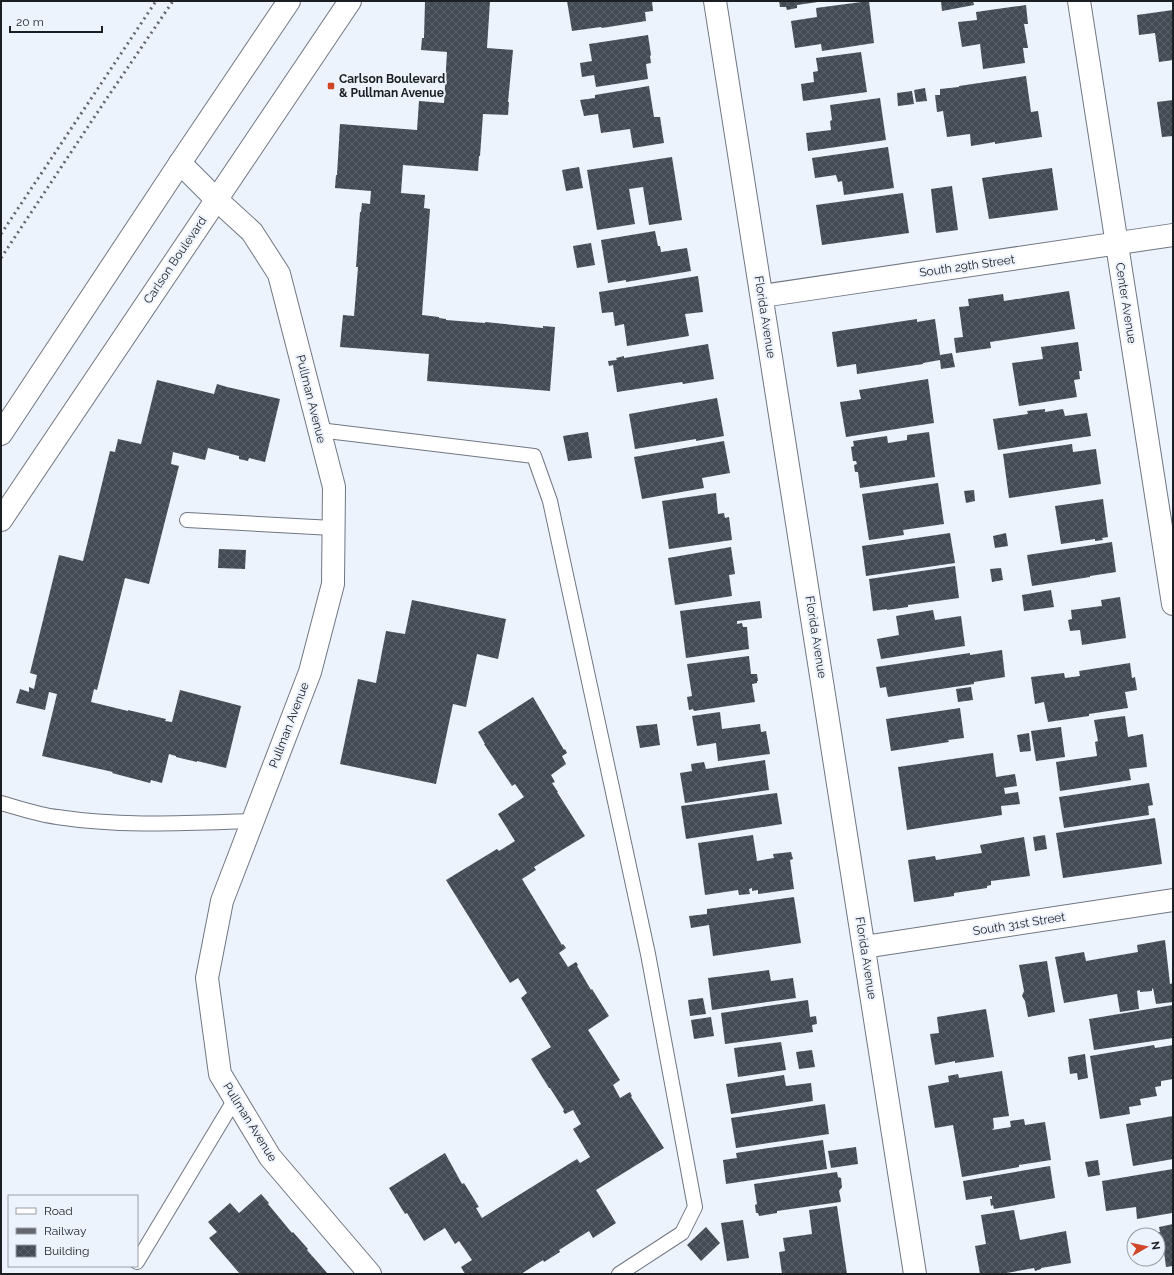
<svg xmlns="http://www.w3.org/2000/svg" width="1174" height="1275" font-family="Raleway,sans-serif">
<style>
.building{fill:url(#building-cross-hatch)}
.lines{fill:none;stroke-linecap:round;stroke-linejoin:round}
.service-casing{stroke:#707782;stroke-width:16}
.minor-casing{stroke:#707782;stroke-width:24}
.secondary-casing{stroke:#707782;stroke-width:24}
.service{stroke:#fff;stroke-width:14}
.minor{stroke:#fff;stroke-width:22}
.secondary{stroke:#fff;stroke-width:22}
.rail{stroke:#63676d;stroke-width:3;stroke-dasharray:2 4;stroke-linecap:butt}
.poi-dot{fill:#d04626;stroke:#edf3fd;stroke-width:1.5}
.labels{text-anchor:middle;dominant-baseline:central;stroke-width:4;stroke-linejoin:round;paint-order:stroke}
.poi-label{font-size:12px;font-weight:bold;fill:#1b1e22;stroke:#edf3fd;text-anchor:start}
.street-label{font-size:12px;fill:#1b1e22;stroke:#edf3fd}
</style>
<defs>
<pattern id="building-cross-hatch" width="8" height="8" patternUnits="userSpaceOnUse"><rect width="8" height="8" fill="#434a53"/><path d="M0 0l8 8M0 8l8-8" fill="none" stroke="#5b6168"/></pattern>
</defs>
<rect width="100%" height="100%" fill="#edf3fd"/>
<!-- building -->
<path class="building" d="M425,1H490L487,48L513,50L508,102H509L508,115L483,114L480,156H479L478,171L403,165L401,193L425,195L424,208L430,209L422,315L439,317V318L446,319V320L485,323V322L543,328V326L555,327L550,391L427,381L429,354L340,347L343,315L354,316L358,267H356L360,212H361L362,203L370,204L371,191L335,188L336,175H337L340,124L417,130L419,101L444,103L447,52L421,50L422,38H424Z
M567,1H652L653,11L645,12L646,21L602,28L601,27L572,31Z
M779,1H818V2L797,5V8L787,10L786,7H780Z
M869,1L874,43L822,51L821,44L795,48L791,21L817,17L816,8Z
M941,1H973L974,5L942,11Z
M1026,5L1028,24H1024L1028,48H1023L1025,63L983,69L980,44L962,47L958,22L977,20L976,12Z
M1173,10V60L1159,62L1155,33L1139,35L1137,15Z
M648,35L651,55L650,56L651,63L646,64L648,79L596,87L594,75L582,77L580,63L592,61L589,44Z
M861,52L867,92L803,101L801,84L814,82L813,72L818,71L816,58Z
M1026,76L1031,112L1038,111L1042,137L995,144V142L971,146L970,134L947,137L943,111L937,112L935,95H940V89L959,87V86Z
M649,86L654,117H660L664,143L633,148L630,129L601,133L598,114L584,116L580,100L595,98V95Z
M925,88L927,101L916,102L914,90Z
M912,91L914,104L898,106L897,93Z
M880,98L886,140L808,151L806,133L831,130L830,121L832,120L830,105Z
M1173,100V136L1162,137L1157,102Z
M888,147L894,188L844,195L842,181L838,182L836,175L815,178L812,158Z
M672,157L682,220L649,225L643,187L629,189L635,224L597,230L587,170Z
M579,167L583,188L566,191L562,170Z
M1052,168L1058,210L989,219L982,178Z
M952,186L958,230L936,233L931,189Z
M903,193L909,233L822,245L816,205Z
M655,231L658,246H660L661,252L687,248L691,271L626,282V280L608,283L601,240Z
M591,243L595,265L577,268L573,246Z
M698,276L703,312L685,314L689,336L627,346L624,324L615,326L613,312L602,313L599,292Z
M1069,291L1075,329L990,342L991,348L956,353L954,338L963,337L959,307L969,306L968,299L1003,294L1004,301Z
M917,319V322L935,319L940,355L952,353L955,367L941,369L940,360L923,363V364L857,374L856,364L837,367L832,332Z
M1078,342L1082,371H1079L1080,379L1074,380L1077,397L1019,406L1012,363L1043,359L1041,347Z
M708,344L714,379L683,384L682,382L617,392L613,365L609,366L608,361L617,360L616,358L624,356V358Z
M928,379L934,423L846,437L840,402L861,399L859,390Z
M157,380L214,394L217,384L227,387L280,399L265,462L249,458L248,461L239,459V456L208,448L205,460L173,452L171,464L179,466L149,584L125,578L97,690L94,689L91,702L128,711V710L166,719L165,721L172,722L180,690L241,706L226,768L197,761V762L176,757V756L169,754L162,783L151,780L150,783L112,773L113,772L42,756L57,694L49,692L45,710L16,703L20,689L29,692V687L34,689L37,675L30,673L59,555L83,561L110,451L115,452L118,439L141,444Z
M717,398L724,436L696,441V439L635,449L629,414Z
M1045,409V412L1063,409L1065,416L1087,413L1091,436L998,450L993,419L1028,414L1027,411Z
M588,432L592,458L568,461L563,436Z
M929,432L935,477L860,488L858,472H855L854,465L857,464L856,461H853L851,447L854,446L853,441L887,436L888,443L907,440V435Z
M724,441L730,473L702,478L704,488L642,499L634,457Z
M1072,444L1073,452L1096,449L1101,484L1009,498L1003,454Z
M938,483L944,524L903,530L904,535L869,540L862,494Z
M974,490L975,501L966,503L964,491Z
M716,493L718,514L724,513L725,518L729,517L732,540L669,549L662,501Z
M1103,499L1108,537L1102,538L1103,540L1095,541V539L1061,544L1055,506Z
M950,533L955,563L866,576L862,546Z
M1006,533L1008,546L995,548L993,536Z
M1112,542L1116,572L1090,576V577L1032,586L1027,555Z
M731,547L735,574L729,575L732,596L675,605L668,558Z
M219,549L246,550L245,569L218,568Z
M955,566L959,598L908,605V607L887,610V609L873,611L869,579Z
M1001,568L1003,580L992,582L990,569Z
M1051,590L1054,607L1024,611L1022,595Z
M1120,597L1126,638L1082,645L1080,630L1070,631L1068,620L1072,619L1071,610L1102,606L1101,600Z
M412,600L506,619L498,659L477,654L466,707L453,704L436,784L340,764L358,679L376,683L386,631L405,634Z
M760,601L762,618L737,621V624L742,623L743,627H747L749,649L686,658L680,611Z
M933,610L935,620L961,616L965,646L881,659L877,639L899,635L896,616Z
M1002,650L1005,677L974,682V684L888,697L886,687L880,688L876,667L970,653V655Z
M749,656L751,674H757L758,681H757V683L752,684L755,702L694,711L693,709L689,710L687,697L692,696L687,664Z
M1130,663L1132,678L1135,677L1137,690L1125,692L1128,708L1089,714V716L1048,722L1044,702L1035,704L1031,677L1064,673L1065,678L1080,676L1079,671Z
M971,687L973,700L958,702L956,689Z
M533,697L564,750L565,749L567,753L562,756L566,764L551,775L555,782L552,783L558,792H557L585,836L534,867L536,870L522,879L562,945L563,944L566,948L559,953L568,967L576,962L578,965L577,966L591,990L592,989L609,1016L588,1030L620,1080L613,1085L620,1098L630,1092L632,1096L631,1097L664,1148L596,1190L616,1223L593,1238L589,1231L559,1250L560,1252L544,1262L543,1260L521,1274H465L461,1267L472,1260L459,1241L455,1244L445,1228L424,1241L407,1213L405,1214L389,1188L445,1153L462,1184L464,1183L479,1207L476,1208L482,1218L577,1159L580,1163L590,1157L573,1129L581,1124L573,1110L565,1114L563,1111L564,1110L550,1088H549L531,1059L551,1047L521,998L527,993L518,978L510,983L446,880L497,849L499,851L515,841L498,814L524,797L515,784L512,786L484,744H485L478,732Z
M960,708L964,738L948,740L949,742L891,751L886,719Z
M720,712L722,729L760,724L761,732L766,731L770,754L718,761L716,743L697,746L692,716Z
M1125,716L1128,737L1143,734L1147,767L1129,769L1131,780L1060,791L1056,762L1097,756L1095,742L1098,741L1094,720Z
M657,724L660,745L640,748L636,726Z
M1061,727L1065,757L1036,761L1031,731Z
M1029,733L1031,751L1020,752L1017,735Z
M993,753L996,777L1015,774L1017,786L1004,788L1005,794L1018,792L1020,804L1001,806L1002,815L907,830L898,767Z
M765,760L769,790L685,803L680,773L692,771L691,764L704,762L706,769Z
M1149,783L1153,805L1148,806L1149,815L1064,828L1059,797Z
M777,793L782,824L686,839L681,806Z
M1155,818L1162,864L1063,878L1056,833Z
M753,835L757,861L774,858L773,854L791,852L793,859L790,860L794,889L758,894V890L752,891V888L749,889L750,894L739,895L738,890L705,895L698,843Z
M1045,835L1047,849L1035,851L1033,837Z
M1024,837L1030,876L991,881V885L987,886V888L954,893V896L914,902L908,860L935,856L936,860L982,853L980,845Z
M794,897L801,943L713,956L709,925L691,928L689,916L707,914V909Z
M1165,940L1170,984L1173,983V1002L1156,1004L1153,988L1152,989V991L1140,992V990L1137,991L1139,1009L1120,1012L1117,994L1064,1003L1055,957L1084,952L1086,961L1138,952L1137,945Z
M1047,961L1055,1012L1028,1017L1025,1001L1022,996L1024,991L1019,965Z
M769,970L771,981L793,978L796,998L712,1010L708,978Z
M703,998L706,1014L690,1016L688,1000Z
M808,1000L810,1017L816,1016L817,1024L812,1025L813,1032L725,1044L721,1013Z
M1173,1005V1038L1094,1050L1089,1019Z
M986,1009L994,1057L955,1063V1061L935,1065L930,1034L939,1033L937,1017Z
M711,1017L714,1036L694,1039L691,1020Z
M781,1042L786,1070L738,1077L734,1048Z
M1154,1045L1155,1048L1173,1045V1079L1161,1081V1086L1155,1087L1157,1096L1140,1099L1141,1105L1129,1107L1130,1114L1100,1119L1090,1056Z
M812,1050L815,1067L799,1069L796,1052Z
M1085,1054L1088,1078L1078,1080L1077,1073L1070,1074L1068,1057Z
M1002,1071L1009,1116L993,1118L994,1128L992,1130L1011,1127L1010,1121L1024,1119L1025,1125L1045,1122L1051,1160L1019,1165V1167L962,1177L953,1125L935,1128L928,1086L949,1082L948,1076L958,1074L959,1078Z
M784,1075L786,1086L811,1083L813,1101L731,1114L726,1084Z
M825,1104L829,1134L736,1148L731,1118Z
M1173,1116V1159L1133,1166L1126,1124Z
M823,1140L827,1169L726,1184L723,1160L737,1158L736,1153Z
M856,1147L858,1164L831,1168L828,1151Z
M1098,1160L1100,1175L1088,1177L1085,1162Z
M1050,1166L1055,1198L994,1209L993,1205L991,1206L990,1199H992V1196L966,1200L963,1181Z
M1173,1169V1216L1172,1213L1137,1219L1136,1207L1106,1211L1102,1181Z
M837,1172L838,1177L841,1178L842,1187L839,1191L841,1201L840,1202L777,1211V1213L759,1216L758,1213H756L755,1205L757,1204L754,1184Z
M261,1194L269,1203L268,1204L292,1233L293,1232L308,1249L307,1250L328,1274H240L209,1238L217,1232L208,1222L230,1203L239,1213Z
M837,1206L847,1274H782L779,1252L785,1251L783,1238L812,1234L809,1210Z
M1014,1210L1020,1240L1066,1231L1071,1263L1041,1268V1269L1035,1271L1034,1268L1001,1274H980L975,1246L986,1244L981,1215Z
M743,1220L749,1258L727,1261L721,1223Z
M1173,1224V1266L1166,1267L1163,1244H1158V1235H1154L1153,1233L1160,1232L1159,1227Z
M706,1227L720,1243L701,1261L687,1245Z"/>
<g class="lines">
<!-- service casing -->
<g class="service-casing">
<path id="service" d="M319,430L534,456L550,501L648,954L695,1207L682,1233L619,1274
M187,520L333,528
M1,803C19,808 39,815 57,817C122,827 188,823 253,821
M137,1262L235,1099"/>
</g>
<!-- minor casing -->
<g class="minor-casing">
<path id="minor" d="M715,1L915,1274
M1079,1L1173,604
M180,163L216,199L252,232L279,274L334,487L333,584L310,672L222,901L207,978L220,1074L270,1157L370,1274
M762,296L1173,235
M864,947L1173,900"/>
</g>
<!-- secondary casing -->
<g class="secondary-casing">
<path id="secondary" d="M1,434L180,163L289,1
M1,520L350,1"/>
</g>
<!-- service -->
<use href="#service" class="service"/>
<!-- minor -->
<use href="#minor" class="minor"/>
<!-- secondary -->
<use href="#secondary" class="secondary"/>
<!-- rail -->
<path class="rail" d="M1,234L156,1
M1,258L105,101L173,1"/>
</g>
<!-- markers -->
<rect class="poi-dot" x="327" y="82" width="8" height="8" rx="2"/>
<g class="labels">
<!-- poi labels -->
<g class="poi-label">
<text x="339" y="79">Carlson Boulevard<tspan x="339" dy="14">&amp; Pullman Avenue</tspan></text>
</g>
<!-- street labels -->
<g class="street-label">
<text transform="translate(175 260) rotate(-56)">Carlson Boulevard</text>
<text transform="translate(967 266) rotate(-8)">South 29th Street</text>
<text transform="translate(1126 303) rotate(81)">Center Avenue</text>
<text transform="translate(765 317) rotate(81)">Florida Avenue</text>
<text transform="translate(311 399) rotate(76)">Pullman Avenue</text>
<text transform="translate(816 637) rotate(81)">Florida Avenue</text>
<text transform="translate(289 725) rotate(-69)">Pullman Avenue</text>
<text transform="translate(1019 924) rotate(-9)">South 31st Street</text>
<text transform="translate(866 958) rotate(81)">Florida Avenue</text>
<text transform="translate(250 1122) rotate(58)">Pullman Avenue</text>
</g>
</g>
<!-- border -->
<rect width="1174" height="1275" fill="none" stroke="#1b1e22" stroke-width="4"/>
<!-- legend -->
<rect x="8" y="1195" width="130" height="72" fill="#edf3fd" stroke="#999ea5"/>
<rect x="16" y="1208" width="20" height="6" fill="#ffffff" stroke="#999ea5"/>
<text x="44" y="1215" font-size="12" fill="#1b1e22">Road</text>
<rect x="16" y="1228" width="20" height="6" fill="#63676d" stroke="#999ea5"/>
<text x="44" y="1235" font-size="12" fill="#1b1e22">Railway</text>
<rect x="16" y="1245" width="20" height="12" fill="url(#building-cross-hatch)" stroke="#999ea5"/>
<text x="44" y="1255" font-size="12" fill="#1b1e22">Building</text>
<!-- north arrow -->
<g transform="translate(1146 1247) rotate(81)"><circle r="19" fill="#edf3fd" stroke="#999ea5"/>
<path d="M0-3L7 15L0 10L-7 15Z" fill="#d04626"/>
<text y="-6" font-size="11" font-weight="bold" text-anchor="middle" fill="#1b1e22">N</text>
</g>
<!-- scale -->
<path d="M10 26v6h92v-6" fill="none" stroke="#1b1e22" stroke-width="2"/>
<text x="16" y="26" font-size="12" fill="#1b1e22" stroke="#edf3fd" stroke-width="3" paint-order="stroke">20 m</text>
</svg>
